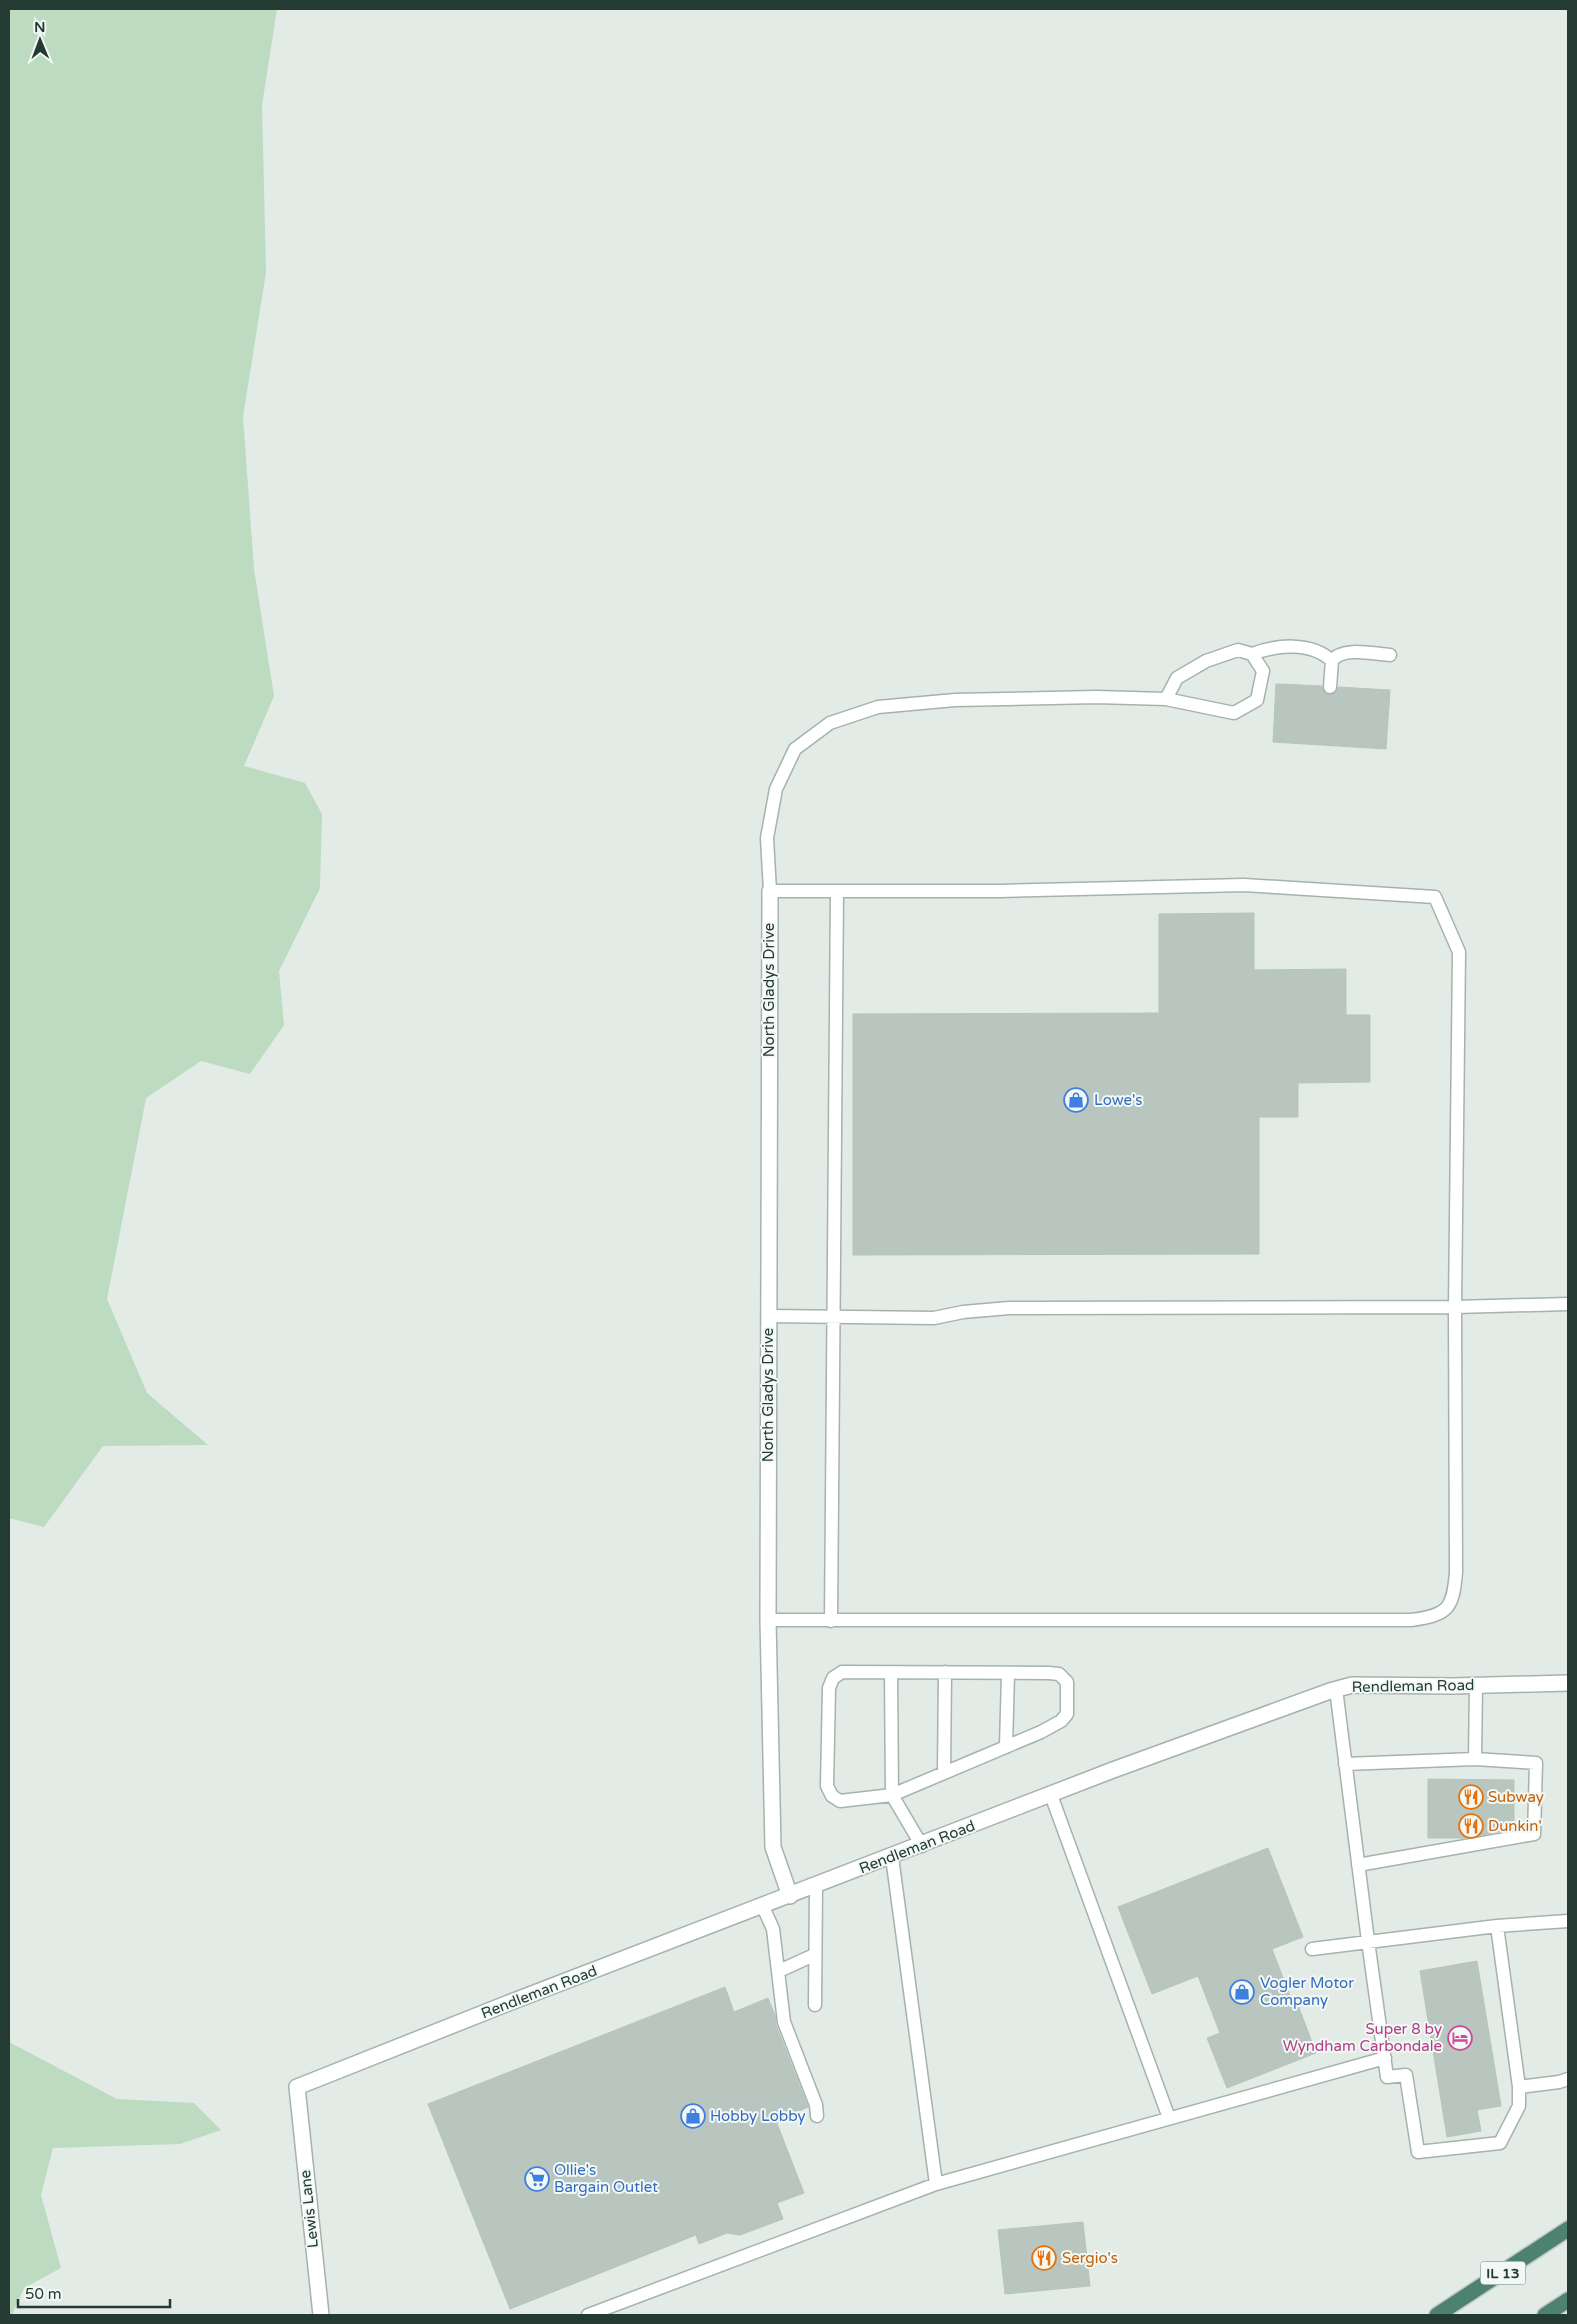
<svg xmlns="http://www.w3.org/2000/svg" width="1577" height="2324" font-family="'Varela Round',sans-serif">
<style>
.green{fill:#bcdbc1}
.building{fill:#b8c6bf;stroke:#b5c5bc}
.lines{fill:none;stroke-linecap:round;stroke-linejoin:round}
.service-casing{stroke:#a5b3ac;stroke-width:15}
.minor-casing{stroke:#a5b3ac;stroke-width:18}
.trunk-casing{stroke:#c1c8c6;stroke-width:18}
.service{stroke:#fff;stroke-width:12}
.minor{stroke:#fff;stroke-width:15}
.trunk{stroke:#4d8270;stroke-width:15}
.labels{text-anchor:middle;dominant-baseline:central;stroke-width:4;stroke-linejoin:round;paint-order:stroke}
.shield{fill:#f2f8f5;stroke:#61746c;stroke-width:1}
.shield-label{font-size:14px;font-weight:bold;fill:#233b32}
.street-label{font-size:15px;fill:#233b32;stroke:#f2f8f5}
.shop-label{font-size:15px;fill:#366cbe;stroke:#f2f8f5;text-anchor:start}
.food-label{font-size:15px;fill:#c56008;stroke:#f2f8f5;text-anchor:start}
.hotel-label{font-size:15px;fill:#b23c85;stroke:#f2f8f5;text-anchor:end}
</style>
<rect width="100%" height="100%" fill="#e2ebe6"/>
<!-- green -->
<path class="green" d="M9,9H277L262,105L266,272L243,417L254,569L274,696L244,766L305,783L322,814L320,888L279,971L284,1025L250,1074L201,1061L146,1098L107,1299L147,1393L208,1445L103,1446L44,1527L9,1518Z
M9,2042L117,2099L194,2103L221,2130L180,2144L53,2148L41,2195L61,2268L24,2288L12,2315H9Z"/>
<!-- building -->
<path class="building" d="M1276,684L1322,686L1325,693L1330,695L1336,692L1338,687L1390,690L1386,749L1273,742Z
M1254,913V970L1346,969V1015H1370V1082L1298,1083V1117H1259V1254L853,1255V1014L1159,1013V914Z
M1428,1779L1514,1780V1829L1464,1838H1428Z
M1268,1848L1303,1937L1272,1949L1294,2006L1298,2005L1316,2053L1227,2088L1207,2038L1220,2033L1198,1976L1152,1994L1118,1907Z
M1477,1961L1501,2106L1477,2110L1481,2131L1447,2137L1420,1971Z
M725,1987L734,2012L768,1998L775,2015L776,2025L808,2107L776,2121L804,2193L777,2203L783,2219L740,2235L727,2233L699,2244L696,2235L510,2309L428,2104Z
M1083,2222L1090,2286L1005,2294L998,2230Z"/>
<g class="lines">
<!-- service casing -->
<g class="service-casing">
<path id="service" d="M1252,654C1276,645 1311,641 1332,661L1330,687
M1332,661C1342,646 1374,654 1390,655
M769,1316L934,1318L963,1312L1009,1308L1455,1307L1568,1304
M768,1620H1411C1448,1615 1453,1609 1456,1572L1455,1307L1459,952L1435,897L1244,885L1000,891H770L767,838L776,789L795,749L830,723L878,707L955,700L1096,697L1166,699L1234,713L1257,700L1263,671L1252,654L1238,650L1206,661L1177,678L1166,699
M831,1621L837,891
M891,1672L892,1795L1041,1732L1061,1721L1067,1714V1682L1059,1674L1049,1673L842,1672L833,1678L829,1688L827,1786L832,1796L840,1801L892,1795L922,1846
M1336,1689L1368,1941L1387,2077L1406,2075L1418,2152L1500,2143L1519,2106V2087
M1006,1747L1008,1673
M1345,1764L1475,1759
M944,1773L945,1672
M1051,1795L1169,2118
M1358,1865L1534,1834L1536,1763L1475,1759L1476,1685
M763,1907L773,1929L784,2022L816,2105L817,2116
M1568,1921L1497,1926L1519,2087L1559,2082L1568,2079
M1312,1949L1497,1926
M779,1971L814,1955
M815,2005L816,1886
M936,2184L1385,2058
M588,2315L936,2184L892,1857"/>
</g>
<!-- minor casing -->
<g class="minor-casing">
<path id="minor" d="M770,891L768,1620L773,1847L790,1896
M321,2315L297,2087L506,2004L1113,1770L1330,1691L1352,1685L1453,1686L1568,1683"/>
</g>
<!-- trunk casing -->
<g class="trunk-casing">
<path id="trunk" d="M1437,2315L1568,2229
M1545,2315L1568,2300"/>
</g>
<!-- service -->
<use href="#service" class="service"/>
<!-- minor -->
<use href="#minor" class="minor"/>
<!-- trunk -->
<use href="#trunk" class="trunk"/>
</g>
<!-- icons -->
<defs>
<g id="shop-ring" transform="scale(1.25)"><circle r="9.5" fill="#f2f8f5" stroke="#3f7fe0" stroke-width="1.5"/><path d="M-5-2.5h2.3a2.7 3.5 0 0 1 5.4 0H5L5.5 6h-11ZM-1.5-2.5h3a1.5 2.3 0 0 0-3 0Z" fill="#3f7fe0"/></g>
<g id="restaurant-ring" transform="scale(1.25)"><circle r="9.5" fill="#f2f8f5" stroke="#e8710a" stroke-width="1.5"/><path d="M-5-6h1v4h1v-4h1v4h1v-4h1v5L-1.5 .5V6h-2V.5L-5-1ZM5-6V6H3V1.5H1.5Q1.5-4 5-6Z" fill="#e8710a"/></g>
<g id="hotel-ring" transform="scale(1.25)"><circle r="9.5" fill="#f2f8f5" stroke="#d1479c" stroke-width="1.5"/><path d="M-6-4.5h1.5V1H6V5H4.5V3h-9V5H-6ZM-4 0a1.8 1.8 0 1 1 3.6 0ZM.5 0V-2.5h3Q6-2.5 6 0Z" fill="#d1479c"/></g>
<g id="supermarket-ring" transform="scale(1.25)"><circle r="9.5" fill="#f2f8f5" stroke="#3f7fe0" stroke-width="1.5"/><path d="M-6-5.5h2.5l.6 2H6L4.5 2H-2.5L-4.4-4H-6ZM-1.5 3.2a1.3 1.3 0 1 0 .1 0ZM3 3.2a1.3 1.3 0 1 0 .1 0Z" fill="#3f7fe0"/></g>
</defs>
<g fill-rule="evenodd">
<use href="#shop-ring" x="1076" y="1100"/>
<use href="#restaurant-ring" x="1471" y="1797"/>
<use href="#restaurant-ring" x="1471" y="1826"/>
<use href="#shop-ring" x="1242" y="1992"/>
<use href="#hotel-ring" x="1460" y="2038"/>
<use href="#shop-ring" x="693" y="2116"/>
<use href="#supermarket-ring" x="537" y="2179"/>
<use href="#restaurant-ring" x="1044" y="2258"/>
</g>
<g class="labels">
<!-- shield labels -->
<rect class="shield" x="1480.5" y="2261.5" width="45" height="23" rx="4"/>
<g class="shield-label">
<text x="1503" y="2273">IL 13</text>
</g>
<!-- street labels -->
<g class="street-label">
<text transform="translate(769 990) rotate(-90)">North Gladys Drive</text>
<text transform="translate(768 1395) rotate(-90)">North Gladys Drive</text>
<text transform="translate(1413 1686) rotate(-1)">Rendleman Road</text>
<text transform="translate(917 1847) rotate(-21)">Rendleman Road</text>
<text transform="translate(539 1992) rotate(-21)">Rendleman Road</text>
<text transform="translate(309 2209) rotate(-96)">Lewis Lane</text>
</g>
<!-- shop labels -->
<g class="shop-label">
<text x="1094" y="1100">Lowe's</text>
<text x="1260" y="1983">Vogler Motor<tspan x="1260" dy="17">Company</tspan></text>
<text x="710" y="2116">Hobby Lobby</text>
<text x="554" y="2170">Ollie's<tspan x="554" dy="17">Bargain Outlet</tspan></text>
</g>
<!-- food labels -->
<g class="food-label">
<text x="1488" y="1797">Subway</text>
<text x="1488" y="1826">Dunkin'</text>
<text x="1062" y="2258">Sergio's</text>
</g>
<!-- hotel labels -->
<g class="hotel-label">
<text x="1442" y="2029">Super 8 by<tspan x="1442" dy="17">Wyndham Carbondale</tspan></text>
</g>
</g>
<!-- border -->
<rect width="1577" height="2324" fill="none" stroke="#233b32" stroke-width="20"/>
<!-- north arrow -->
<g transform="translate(40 40) rotate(359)" stroke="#f2f8f5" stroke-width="4" paint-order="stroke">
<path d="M0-4L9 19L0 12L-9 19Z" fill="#233b32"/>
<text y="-8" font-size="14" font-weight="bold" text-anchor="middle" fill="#233b32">N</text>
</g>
<!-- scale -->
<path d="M18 2299v8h152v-8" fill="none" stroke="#233b32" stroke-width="2.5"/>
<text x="25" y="2299" font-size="15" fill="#233b32" stroke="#f2f8f5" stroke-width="4" paint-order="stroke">50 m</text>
</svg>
